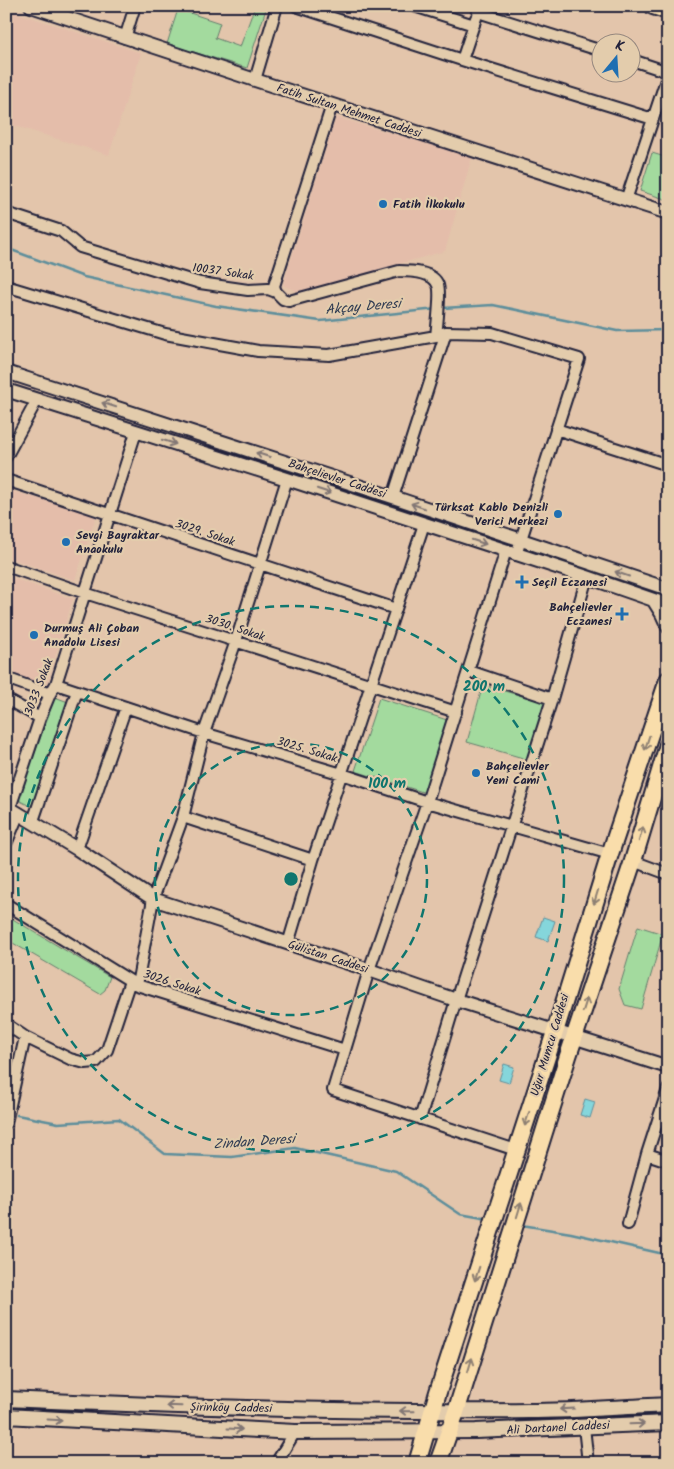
<svg xmlns="http://www.w3.org/2000/svg" width="674" height="1469" font-family="Kalam,sans-serif">
<style>
.built{fill:#e4bdaa}
.green{fill:#a3da9e;stroke:#627e6c}
.water{fill:#85d6db;stroke:#5d8e9b}
.lines{fill:none;stroke-linecap:round;stroke-linejoin:round}
.stream{stroke:#5d8e9b;stroke-width:2.5}
.minor-casing{stroke:#22223b;stroke-width:14}
.tertiary-casing{stroke:#22223b;stroke-width:16}
.secondary-casing{stroke:#22223b;stroke-width:18}
.primary-casing{stroke:#22223b;stroke-width:20}
.minor{stroke:#e3ccac;stroke-width:10}
.tertiary{stroke:#e3ccac;stroke-width:12}
.secondary{stroke:#e3ccac;stroke-width:14}
.primary{stroke:#f9ddab;stroke-width:16}
.oneway{stroke:#827774}
.oneway2{stroke:#8e8073}
.ring{fill:none;stroke:#0f766e;stroke-width:2.5;stroke-dasharray:9 6}
.poi-dot{fill:#1f6fb2;stroke:#e3ccac;stroke-width:2}
.labels{text-anchor:middle;dominant-baseline:central;stroke-width:4.5;stroke-linejoin:round;paint-order:stroke}
.street-label{font-size:12px;fill:#22223b;stroke:#e3ccac}
.poi-label{font-size:12px;font-weight:bold;fill:#22223b;stroke:#e3ccac;text-anchor:start}
.water-label{font-size:14px;font-style:italic;fill:#313d53;stroke:#e3ccac}
.centre{fill:#0f766e;stroke:#e3ccac;stroke-width:2.5}
.ring-label{font-size:15px;text-anchor:middle;font-weight:bold;fill:#0f766e;stroke:#e3ccac;stroke-width:4.5;stroke-linejoin:round;paint-order:stroke}
</style>
<rect width="100%" height="100%" fill="#e3c5ab"/>
<filter id="ink" filterUnits="userSpaceOnUse"><feTurbulence type="fractalNoise" baseFrequency=".02" numOctaves="2"/><feDisplacementMap in="SourceGraphic" scale="10" xChannelSelector="R" yChannelSelector="G"/><feConvolveMatrix kernelMatrix="1 2 1 2 8 2 1 2 1" color-interpolation-filters="sRGB"/></filter>
<g filter="url(#ink)">
<!-- built -->
<path class="built" d="M8,10L141,53L109,155L6,123V11Z
M336,117L472,157L445,251L298,292L283,285Z
M6,489L96,516L75,580L6,557Z
M6,576L73,599L46,686L6,671Z"/>
<!-- green -->
<path class="green" d="M179,6H185L184,11L220,23L215,38L240,47L255,6H267L247,68L167,44Z
M652,153L665,157L668,169V200L640,191Z
M483,685L547,703L530,760L467,742Z
M55,697L68,702V704L33,803L30,806L20,801L19,797Z
M379,698L447,720L426,793L355,771Z
M6,915L110,977L105,990L100,994L6,939Z
M638,926L663,934L641,1009L625,1005L619,989Z"/>
<!-- water -->
<path class="water" d="M543,917L555,921L548,941L536,937Z
M504,1064L514,1067L509,1083L499,1080Z
M585,1099L595,1102L590,1118L580,1115Z"/>
<g class="lines">
<!-- stream -->
<path class="stream" d="M6,248L84,277L216,306L320,321L437,309
M443,308L493,305L617,331L668,330
M17,1115L58,1123L119,1119L165,1154L232,1157L295,1148L396,1171L460,1214L488,1219
M522,1225L571,1233L668,1255"/>
<!-- minor casing -->
<g class="minor-casing">
<path id="minor" d="M296,6L462,60L653,119
M414,6L474,25
M478,12L602,51
M125,38L135,6
M462,60L476,18
M632,60L668,72
M255,80L277,6
M626,200L668,74
M6,213L61,231L80,247L200,283L248,290L268,289L276,292L283,299L289,301L399,271C410,271 433,271 438,285C441,292 437,327 436,336
M6,286L165,334L258,351L329,355L436,336L446,332L492,333L579,359L516,555
M276,292L274,286L332,105
M556,429L668,465
M6,457L37,400
M6,480L396,609
M393,497L446,332
M506,550L427,802L369,970L333,1090L516,1150
M6,566L85,593L456,712
M469,671L552,699
M6,678L50,694
M56,684L204,733L342,774L427,802L610,854
M6,699L40,718
M10,808L40,718L50,694L56,684L136,432
M183,817L313,860
M33,821L77,691
M6,844L19,813
M77,849L126,707
M633,861L668,874
M6,904L137,985L345,1050
M288,944L313,860L424,524
M137,985L153,899L183,817L204,733L236,641L287,479
M6,1024L25,1037L70,1059L85,1063L96,1062L107,1050L130,981
M420,1119L456,1000L552,699L587,577
M6,1123L25,1037
M647,1154L668,1161
M628,1224L647,1154L668,1089
M584,1427L588,1463
M276,1463L295,1432"/>
</g>
<!-- tertiary casing -->
<g class="tertiary-casing">
<path id="tertiary" d="M31,6L255,80L668,213
M6,372L393,497L668,589
M6,390L287,479L587,577L668,605
M654,601L662,614L668,627
M6,806L77,849L153,899L369,970L456,1000L668,1067"/>
</g>
<!-- secondary casing -->
<g class="secondary-casing">
<path id="secondary" d="M6,1399C180,1407 354,1413 528,1411C575,1411 621,1407 668,1405
M6,1416L295,1432L476,1431L668,1423"/>
</g>
<!-- primary casing -->
<g class="primary-casing">
<path id="primary" d="M653,6L668,11
M417,1463L438,1392L555,1032L610,854L668,680
M438,1463L456,1412L568,1056L633,861L668,745"/>
</g>
<!-- minor -->
<use href="#minor" class="minor"/>
<!-- tertiary -->
<use href="#tertiary" class="tertiary"/>
<!-- secondary -->
<use href="#secondary" class="secondary"/>
<!-- primary -->
<use href="#primary" class="primary"/>
</g>
<!-- one-way arrows -->
<defs><path id="oneway-shaft" d="M-6 0H5M1.5-3L5.5 0L1.5 3" fill="none" stroke-width="1.6" stroke-linecap="round" stroke-linejoin="round" transform="scale(1.25)"/></defs>
<g class="oneway">
<use href="#oneway-shaft" transform="translate(109 405) rotate(-162)"/>
<use href="#oneway-shaft" transform="translate(169 442) rotate(17)"/>
<use href="#oneway-shaft" transform="translate(263 455) rotate(-162)"/>
<use href="#oneway-shaft" transform="translate(324 491) rotate(18)"/>
<use href="#oneway-shaft" transform="translate(418 506) rotate(-161)"/>
<use href="#oneway-shaft" transform="translate(479 542) rotate(18)"/>
<use href="#oneway-shaft" transform="translate(622 574) rotate(-161)"/>
<use href="#oneway-shaft" transform="translate(174 1406) rotate(-178)"/>
<use href="#oneway-shaft" transform="translate(567 1409) rotate(177)"/>
<use href="#oneway-shaft" transform="translate(407 1411) rotate(-179)"/>
<use href="#oneway-shaft" transform="translate(55 1420) rotate(3)"/>
<use href="#oneway-shaft" transform="translate(637 1424) rotate(-2)"/>
<use href="#oneway-shaft" transform="translate(235 1429) rotate(3)"/>
</g>
<g class="oneway2">
<use href="#oneway-shaft" transform="translate(647 743) rotate(108)"/>
<use href="#oneway-shaft" transform="translate(641 834) rotate(-73)"/>
<use href="#oneway-shaft" transform="translate(596 897) rotate(107)"/>
<use href="#oneway-shaft" transform="translate(585 1005) rotate(-72)"/>
<use href="#oneway-shaft" transform="translate(527 1119) rotate(108)"/>
<use href="#oneway-shaft" transform="translate(519 1210) rotate(-73)"/>
<use href="#oneway-shaft" transform="translate(477 1274) rotate(108)"/>
<use href="#oneway-shaft" transform="translate(470 1365) rotate(-73)"/>
</g>
</g>
<!-- distance rings -->
<g class="ring">
<circle cx="291" cy="879" r="136"/>
<circle cx="291" cy="879" r="273"/>
</g>
<!-- markers -->
<g class="poi-dot">
<circle cx="383" cy="204" r="5"/>
<circle cx="558" cy="514" r="5"/>
<circle cx="66" cy="542" r="5"/>
<path d="M519.5 574.5h5v5h5v5h-5v5h-5v-5h-5v-5h5z"/>
<path d="M619.5 606.5h5v5h5v5h-5v5h-5v-5h-5v-5h5z"/>
<circle cx="34" cy="635" r="5"/>
<circle cx="476" cy="773" r="5"/>
</g>
<g class="labels">
<!-- street labels -->
<g class="street-label">
<text transform="translate(349 111) rotate(18)">Fatih Sultan Mehmet Caddesi</text>
<text transform="translate(223 272) rotate(8)">10037 Sokak</text>
<text transform="translate(337 479) rotate(18)">Bahçelievler Caddesi</text>
<text transform="translate(205 533) rotate(18)">3029. Sokak</text>
<text transform="translate(235 628) rotate(18)">3030. Sokak</text>
<text transform="translate(39 687) rotate(-69)">3033 Sokak</text>
<text transform="translate(307 750) rotate(17)">3025. Sokak</text>
<text transform="translate(328 957) rotate(18)">Gülistan Caddesi</text>
<text transform="translate(172 983) rotate(18)">3026 Sokak</text>
<text transform="translate(550 1045) rotate(-73)">Uğur Mumcu Caddesi</text>
<text transform="translate(231 1408) rotate(1)">Şirinköy Caddesi</text>
<text transform="translate(558 1428) rotate(-3)">Ali Dartanel Caddesi</text>
</g>
<!-- poi labels -->
<g class="poi-label">
<text x="393" y="204">Fatih İlkokulu</text>
<text x="548" y="507" text-anchor="end">Türksat Kablo Denizli<tspan x="548" dy="14">Verici Merkezi</tspan></text>
<text x="76" y="535">Sevgi Bayraktar<tspan x="76" dy="14">Anaokulu</tspan></text>
<text x="532" y="582">Seçil Eczanesi</text>
<text x="612" y="607" text-anchor="end">Bahçelievler<tspan x="612" dy="14">Eczanesi</tspan></text>
<text x="44" y="628">Durmuş Ali Çoban<tspan x="44" dy="14">Anadolu Lisesi</tspan></text>
<text x="486" y="766">Bahçelievler<tspan x="486" dy="14">Yeni Cami</tspan></text>
</g>
<!-- water labels -->
<g class="water-label">
<text transform="translate(363 307) rotate(-5)">Akçay Deresi</text>
<text transform="translate(254 1142) rotate(-4)">Zindan Deresi</text>
</g>
</g>
<circle cx="291" cy="879" r="8" class="centre"/>
<g class="ring-label">
<text x="484" y="691">200 m</text>
<text x="387" y="788">100 m</text>
</g>
<!-- margin -->
<rect width="674" height="1469" fill="none" stroke="#e3ccac" stroke-width="25"/>
<rect x="12" y="12" width="649" height="1444" fill="none" stroke="#22223b" stroke-width="2" filter="url(#ink)"/>
<!-- north arrow -->
<g transform="translate(616 58) rotate(18)"><circle r="24" fill="#e3ccac" stroke="#96887f"/>
<path d="M0-4L9 19L0 12L-9 19Z" fill="#1f6fb2"/>
<text y="-8" font-size="14" font-weight="bold" text-anchor="middle" fill="#22223b">K</text>
</g>
</svg>
